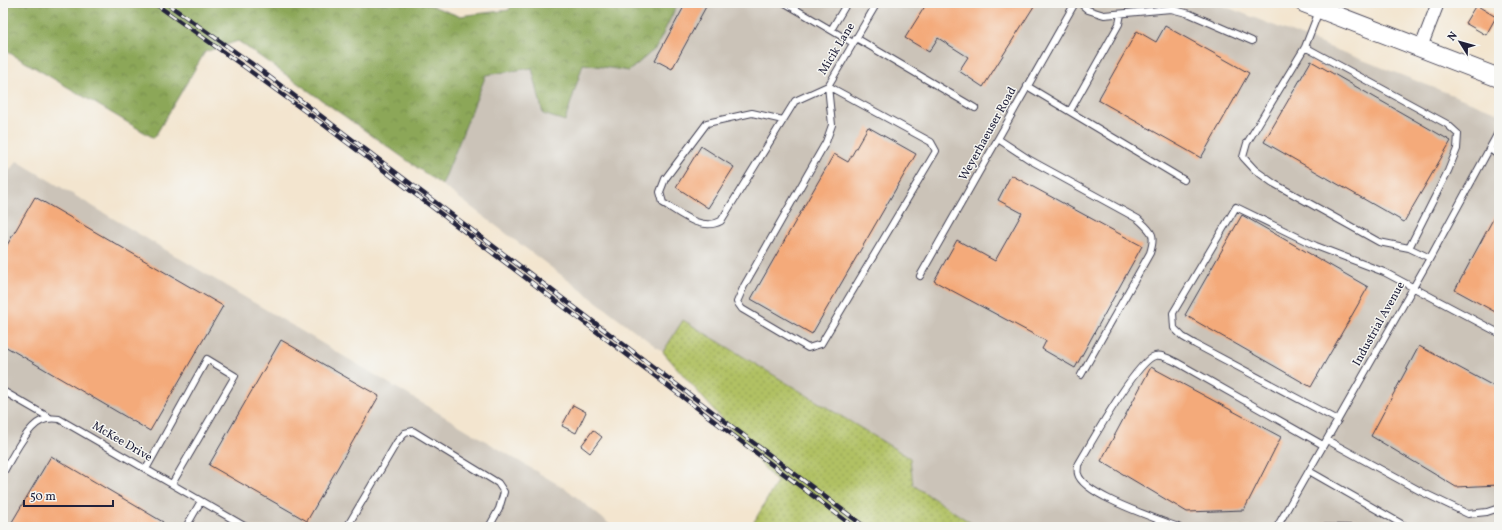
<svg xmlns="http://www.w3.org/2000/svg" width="1502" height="530" font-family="Vollkorn,serif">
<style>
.industrial{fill:#cbc3b8}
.grass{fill:url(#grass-dots);stroke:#6a724f}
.forest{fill:url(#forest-crowns);stroke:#57644a}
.building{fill:#f4aa7a}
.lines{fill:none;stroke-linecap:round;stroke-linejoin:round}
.service-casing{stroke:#413f51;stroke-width:8}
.minor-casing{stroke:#413f51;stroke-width:14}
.primary-casing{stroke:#413f51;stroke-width:20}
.service{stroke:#fff;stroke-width:6}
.minor{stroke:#fff;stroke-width:12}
.primary{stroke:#fff;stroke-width:18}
.rail-casing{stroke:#22223b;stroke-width:4.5}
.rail{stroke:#f6f6f2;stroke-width:3;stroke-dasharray:9;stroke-linecap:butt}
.labels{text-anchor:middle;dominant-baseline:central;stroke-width:3;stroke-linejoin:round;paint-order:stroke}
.street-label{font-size:12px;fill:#22223b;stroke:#f6f6f2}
</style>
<defs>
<pattern id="grass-dots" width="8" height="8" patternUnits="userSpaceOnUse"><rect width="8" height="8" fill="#b1c163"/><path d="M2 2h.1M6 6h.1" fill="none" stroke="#909c53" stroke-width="1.8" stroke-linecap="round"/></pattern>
<pattern id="forest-crowns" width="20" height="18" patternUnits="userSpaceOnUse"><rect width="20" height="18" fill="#8ca759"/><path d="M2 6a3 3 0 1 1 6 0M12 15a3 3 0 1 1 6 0" fill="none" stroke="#72884b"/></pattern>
</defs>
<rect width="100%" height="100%" fill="#f6f6f2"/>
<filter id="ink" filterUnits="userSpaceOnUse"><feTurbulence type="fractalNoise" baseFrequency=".025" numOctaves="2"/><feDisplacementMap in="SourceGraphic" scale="8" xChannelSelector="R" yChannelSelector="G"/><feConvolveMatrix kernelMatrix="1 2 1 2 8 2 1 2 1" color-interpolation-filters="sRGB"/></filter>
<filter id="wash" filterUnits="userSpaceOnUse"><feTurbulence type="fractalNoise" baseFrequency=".012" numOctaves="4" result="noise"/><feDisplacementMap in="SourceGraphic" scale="16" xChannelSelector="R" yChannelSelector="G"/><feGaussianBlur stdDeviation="0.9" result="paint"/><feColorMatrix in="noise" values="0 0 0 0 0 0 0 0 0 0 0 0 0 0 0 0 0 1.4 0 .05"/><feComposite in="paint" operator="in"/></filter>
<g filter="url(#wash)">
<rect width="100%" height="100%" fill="#f3e5cf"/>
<!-- industrial -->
<path class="industrial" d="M678,3H1216L1499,113V527H977L913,485L910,458L683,320L663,352L442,185L486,75L532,68L543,114L583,64L656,48Z
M17,161L569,491L613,527H3V178Z"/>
<!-- grass -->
<path class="grass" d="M683,320L910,458L913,485L977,527H751L777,482L663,352Z"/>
<!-- forest -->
<path class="forest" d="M3,3H424L459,16L509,10L512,3H678L656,48L629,71L583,64L565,121L543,114L532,68L486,75L442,185L238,41L205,52L154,138L3,49Z"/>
<g id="blocks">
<!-- building -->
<path class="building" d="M686,3H708L672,69L655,60Z
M927,3H1036L983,87L959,71L968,57L938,38L929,52L905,38Z
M1476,5L1496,17L1486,35L1465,23Z
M1165,26L1249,73L1201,158L1098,100L1137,31L1156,42Z
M1311,61L1451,141L1404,222L1264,142Z
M868,127L916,154L812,334L751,299L834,154L848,162Z
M701,146L734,167L708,208L676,187Z
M1011,175L1142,246L1075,368L1042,349L1046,341L934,281L957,240L995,261L1022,213L998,200Z
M35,197L223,306L150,431L3,345V252Z
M1499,208V314L1455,290Z
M1242,215L1368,287L1311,387L1185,315Z
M281,340L379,396L307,521L209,465Z
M1419,346L1499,389V485L1456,487L1371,436Z
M1151,367L1281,437L1244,510L1187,512L1101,461Z
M573,405L586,412L576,433L562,426Z
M593,430L602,437L590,453L581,446Z
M51,456L163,522L161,527H9Z
M1321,524L1377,525L1381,527H1320Z"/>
</g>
</g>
<g filter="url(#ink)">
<use href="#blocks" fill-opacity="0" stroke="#413f51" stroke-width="1"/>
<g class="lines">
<!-- service casing -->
<g class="service-casing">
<path id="service" d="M785,3L853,43
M1080,3L1088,10L1104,15L1171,9L1190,14L1252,41
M1319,11L1305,47L1247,143L1243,157L1255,170L1273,183L1379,242L1409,248L1430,258
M831,30L847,3
M856,38L975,108
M1305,47L1447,124L1458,134L1457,149L1448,171L1409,248
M828,86L931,142L936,151L821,344L808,348L742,309L737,302L744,286L826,142L832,125Z
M828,86L877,3
M1027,86L1184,180
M1070,111L1119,24L1121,14
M783,120L752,113L707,123L665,179L660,192L663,203C680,213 701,232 721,221L795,101L828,86
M998,139L1030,160L1138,219C1152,232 1156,234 1150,253L1081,375
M1490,149L1499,156
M920,276L1075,3
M3,391L50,418
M1338,420L1195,344L1183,337L1174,328L1173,313L1236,207L1316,246L1384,272L1499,333
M1327,440L1422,492L1468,514L1487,512L1499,508
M146,469L207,359L235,376L172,484
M1309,471L1407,527
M3,473C11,459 27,427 41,421C47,418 53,418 59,419L246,527
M186,527L201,501
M347,527L397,442L405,433L413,431L498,483L504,492L499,509L489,527
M1178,527C1158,519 1083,495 1078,474C1077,472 1078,468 1078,465C1090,445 1136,361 1155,356C1162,354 1171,360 1178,363L1323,445
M1277,527L1430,258L1499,131"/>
</g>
<!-- minor casing -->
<g class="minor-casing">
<path id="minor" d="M1421,47L1438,3"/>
</g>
<!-- primary casing -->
<g class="primary-casing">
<path id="primary" d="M1304,3L1499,78"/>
</g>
<!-- service -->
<use href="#service" class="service"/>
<!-- minor -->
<use href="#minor" class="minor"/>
<!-- primary -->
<use href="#primary" class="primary"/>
<!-- rail casing -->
<g class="rail-casing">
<path id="rail" d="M154,3L246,68L324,125L854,527
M166,3L251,63L865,527"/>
</g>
<!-- rail -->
<use href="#rail" class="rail"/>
</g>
</g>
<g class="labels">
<!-- street labels -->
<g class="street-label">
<text transform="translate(837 49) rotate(-59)">Micik Lane</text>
<text transform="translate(988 134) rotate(-61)">Weyerhaeuser Road</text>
<text transform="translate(1379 324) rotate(-61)">Industrial Avenue</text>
<text transform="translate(122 442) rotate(30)">McKee Drive</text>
</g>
</g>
<!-- margin -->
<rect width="1502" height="530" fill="none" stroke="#f6f6f2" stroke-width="16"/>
<!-- north arrow -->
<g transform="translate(1460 42) rotate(307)" stroke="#f6f6f2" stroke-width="3" paint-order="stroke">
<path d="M0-3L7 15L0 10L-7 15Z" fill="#22223b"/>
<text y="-6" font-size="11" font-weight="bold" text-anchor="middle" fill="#22223b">N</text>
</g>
<!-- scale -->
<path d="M24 500v6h89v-6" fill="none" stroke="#22223b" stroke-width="2"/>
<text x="30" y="500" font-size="12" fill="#22223b" stroke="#f6f6f2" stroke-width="3" paint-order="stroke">50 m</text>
</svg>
